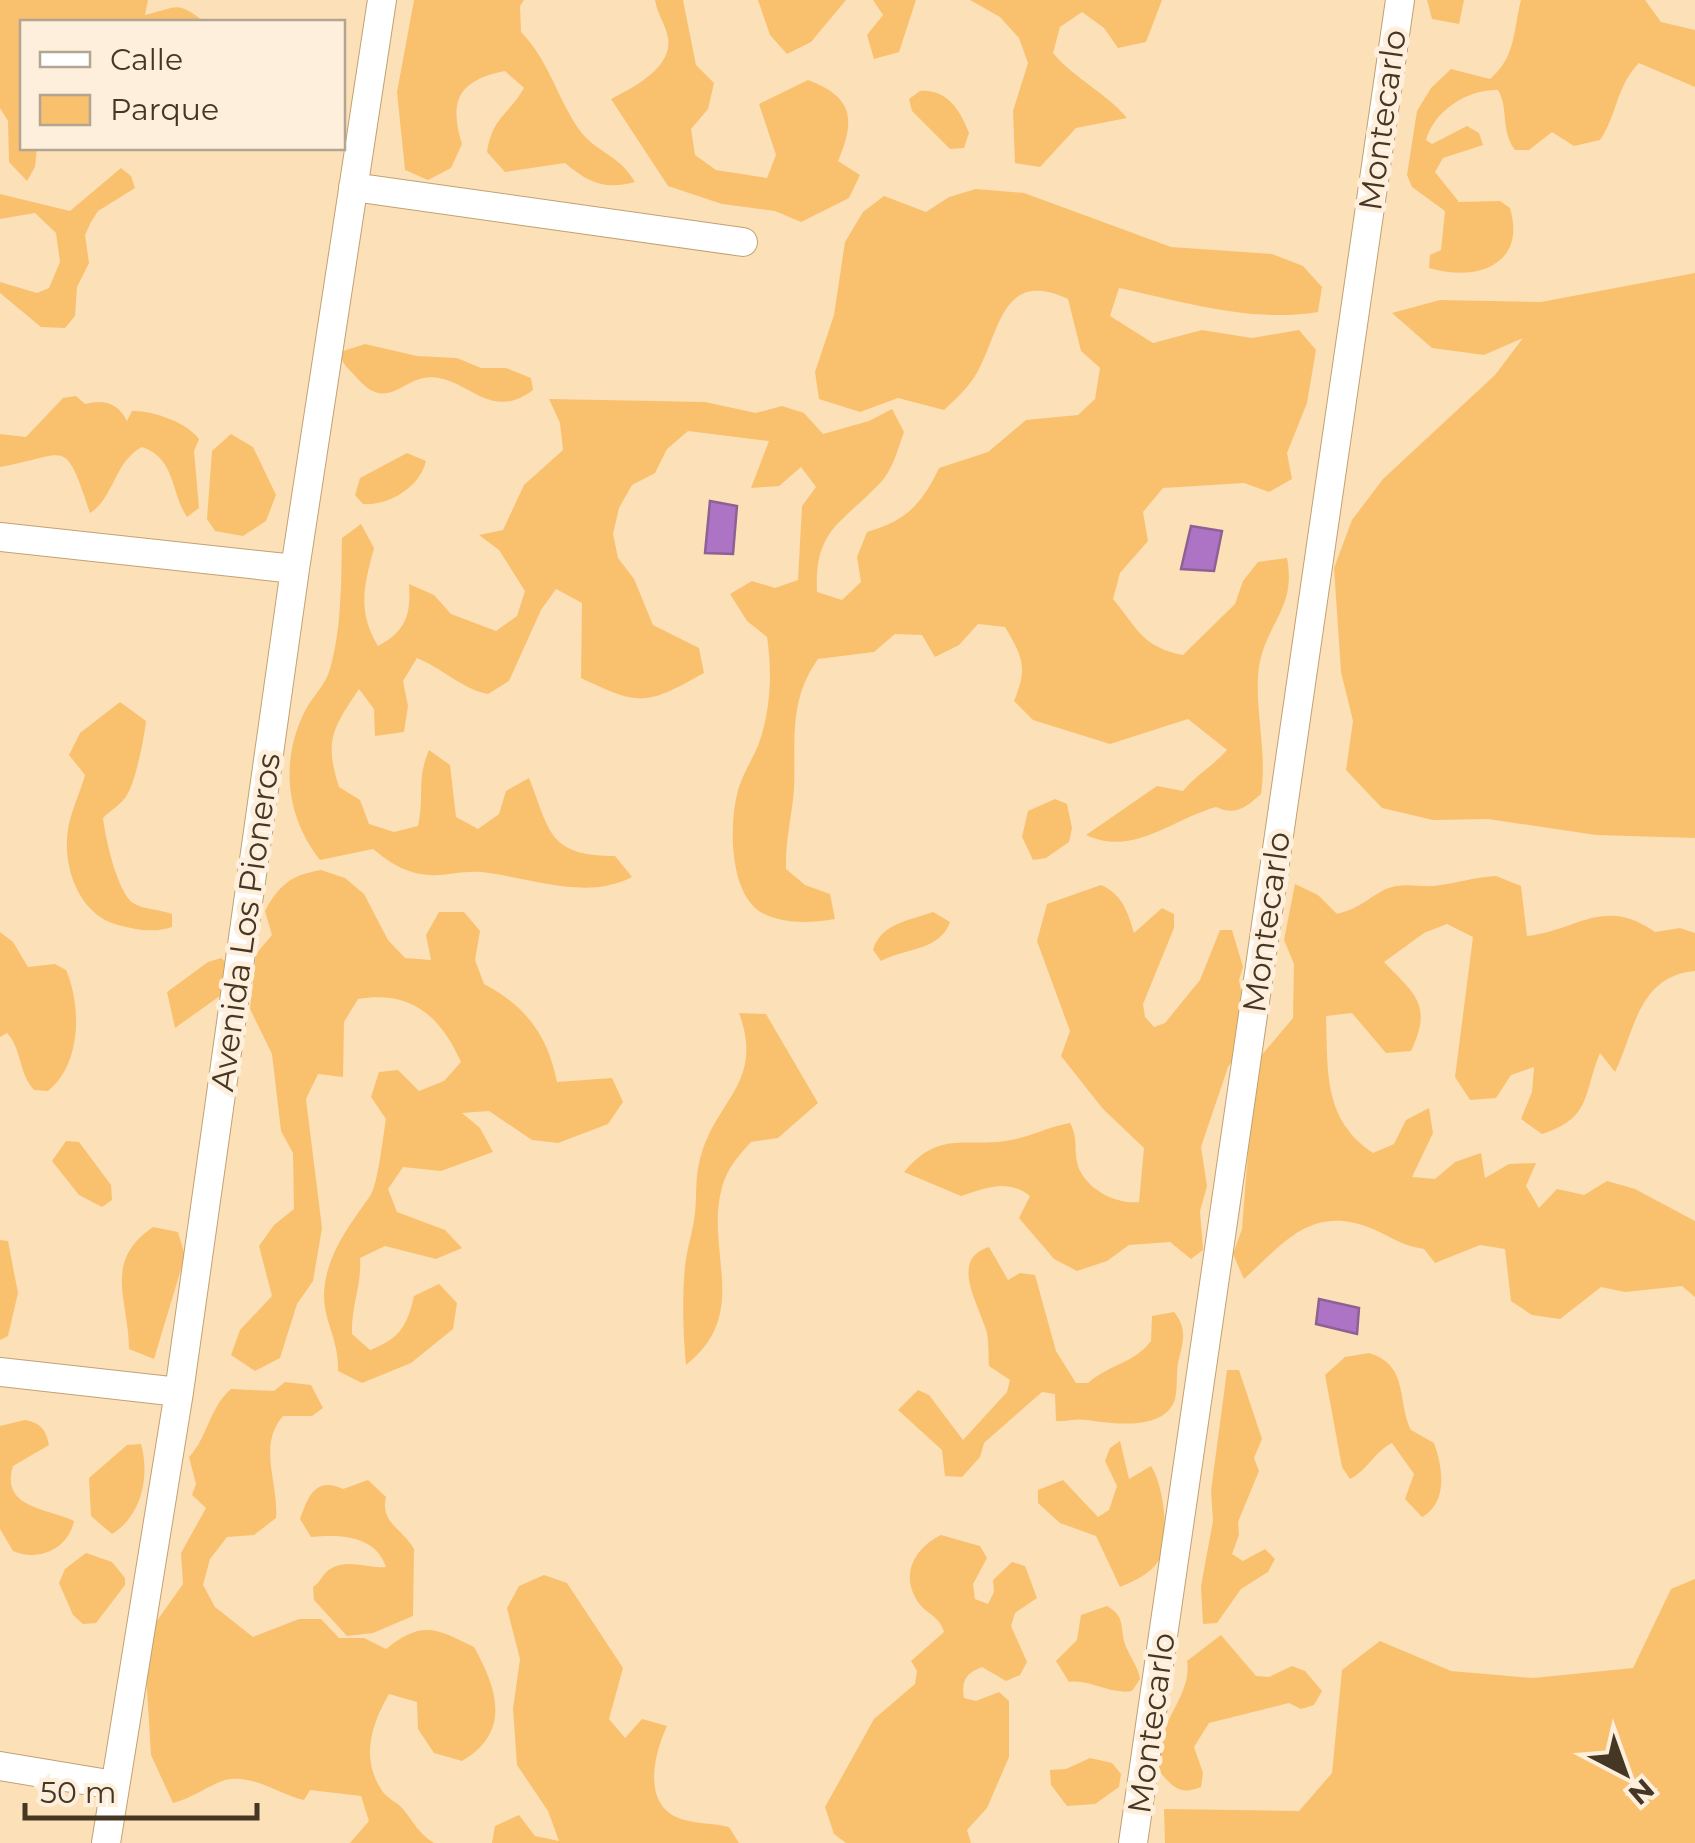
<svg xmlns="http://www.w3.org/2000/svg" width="1695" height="1843" font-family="Montserrat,sans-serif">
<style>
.green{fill:#f9c16e}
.water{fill:#ad73c5;stroke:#8e6194;stroke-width:2.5}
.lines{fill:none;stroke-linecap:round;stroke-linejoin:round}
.minor-casing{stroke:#c2a171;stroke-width:30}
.minor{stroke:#fff;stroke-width:28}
.labels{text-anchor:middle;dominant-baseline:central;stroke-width:10;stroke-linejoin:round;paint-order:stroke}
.street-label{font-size:32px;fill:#453723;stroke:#feefdc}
</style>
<rect width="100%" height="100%" fill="#fce0b8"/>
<!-- green -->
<path class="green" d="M0,0H148L145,15C179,7 175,0 205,22H22V148H37L35,167L27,181L9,162L8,121L0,108Z
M414,0H524L520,6L521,32C549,61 556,95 578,128C596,154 617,152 635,182C604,190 589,183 565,163L505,172L487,152C493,116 507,117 524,88L505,71C460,80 448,99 462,144L451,168L428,180L405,170L397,92Z
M655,0H683L696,65L714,83L708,109L691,129L695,155L716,170L767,178L776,155L759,104L808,80C853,97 856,119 838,161L860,175L849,198L801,222L775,211L722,204L668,186L611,99C632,88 673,68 668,38C666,25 657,14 655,0Z
M758,0H846L811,42L787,54L770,35Z
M873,0H916L899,52L874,59L867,35L883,15Z
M970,0H1162L1146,42L1118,48L1104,28L1082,12L1060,27L1053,53C1075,79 1105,92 1127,118L1076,128L1040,167L1015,163L1013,111L1028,63L1019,38L1000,17Z
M1427,0H1464L1459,24L1432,19Z
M1521,0H1645L1661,22L1695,30V87L1639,63C1616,86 1617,116 1600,140L1574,146L1552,132L1529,150H1515C1500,130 1509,108 1498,90C1467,89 1434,111 1426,140L1432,144L1467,126L1479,133L1483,145L1443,158L1435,172L1459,202L1500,201L1510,208C1527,266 1475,282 1429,268L1430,255L1441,250L1445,211L1412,187L1407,175L1417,111L1431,88L1451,69L1490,79C1516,57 1513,31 1521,0Z
M920,91C947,89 960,110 969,133L964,148L950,149L912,111L909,99Z
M121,168L131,176L135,188L98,211L91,222L85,235L89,263L77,287L75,316L65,328L41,327L0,293V282L37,293L49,288L60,262L56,233L35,213L0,219V194L70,211Z
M976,189L1024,193L1171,247L1272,254L1303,266L1322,287L1318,312C1252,323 1184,302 1119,288L1110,316L1153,343L1202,330L1252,338L1299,330L1316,350L1307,403L1287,453L1292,479L1269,492L1244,483L1163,488L1143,512L1148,541L1120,573L1113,599C1138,629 1142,647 1183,655L1235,604L1243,581L1258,562L1287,558C1296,606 1270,619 1260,661C1252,700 1268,750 1261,794C1245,808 1236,816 1216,807C1170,820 1133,857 1086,835L1157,786L1183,791C1197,774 1213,766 1227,750L1188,719L1110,744L1033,720L1014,701C1028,668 1023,657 1005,627L978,624L959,645L935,657L922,635L895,634L874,652L818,659C788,701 796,741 794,789C792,817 785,841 786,869L805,885L830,894L835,919C812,923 780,925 759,911C728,889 729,819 739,787C745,769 756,754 761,737C771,704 772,671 767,637L747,621L730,594L752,581L775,588L798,580L802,506L816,487L801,467L779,486L751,488L769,441L688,431L667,449L655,473L632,485L619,508L613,534L618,558L634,579L653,625L699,648L704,673C645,706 640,706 581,678L582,603L556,589L541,610L509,681L488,694C460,688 444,669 417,658L403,681L408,706L404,732L375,736L374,709L359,689C333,728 324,740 339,787L360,800L369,824L394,832L418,826C425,794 416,781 429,750L450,765L456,817L478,829L499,814L506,791L529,778C550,831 548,856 615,856L632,877C586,901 531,878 482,872C461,870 441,878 420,874C400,870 388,861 373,849L320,860C287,818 280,764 303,715C310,698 325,687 330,669C342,628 341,580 342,538L361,524L374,548C364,585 357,612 378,646C406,631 411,615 409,584L434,595L451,614L496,631L517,616L525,591L499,550L479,535L503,530L524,485L563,450L560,423L549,399L705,402L756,413L782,406L804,413L823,434L869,421L892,409L904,432C898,448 893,469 881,482C843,523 814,528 817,592L842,600L861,582L857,557L867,532C906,521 922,504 939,468L988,452L1026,420L1078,415L1095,399L1100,368L1081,351L1068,299C1005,270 1001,324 980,367C972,384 958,397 944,410L898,398L860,412L819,399L815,372L834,315L845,242L863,212L884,196L926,212L949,197Z
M1695,273V838L1596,835L1488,819L1433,820L1382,808L1346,770L1353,721L1341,672L1334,568L1352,520L1383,479L1495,375L1523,338L1484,355L1432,348L1392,313L1440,300L1541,302Z
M365,344L417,356L457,358L481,368H506L531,378L533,390C493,420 472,384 439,378C402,371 391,417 356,377C347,366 343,367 340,352Z
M76,396L85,404C104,399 118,403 127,421L132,411C151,410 187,422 199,439L194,451L199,508L187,517C170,491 176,459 142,447C114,462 114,498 90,513C64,434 68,455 0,467V434L26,437L63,398Z
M231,434L253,447L276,495L266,521L243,536L215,531L207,519L212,451Z
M407,453L426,461C420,487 389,506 363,504L355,495L360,478Z
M120,702L146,721C144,739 136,780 127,795C122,804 111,810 103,818C105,836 117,892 133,903C144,910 160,909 172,914V927C156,933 135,930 118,925C79,915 62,867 68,829C71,811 80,793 85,775L69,755L80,733Z
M1055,799L1067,804L1072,828L1069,842L1046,858L1033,860L1022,837L1028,811Z
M321,870L345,878L364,894L388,940L405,958L431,960L426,935L439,912H464L480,931L475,960L484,984C526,1006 548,1036 557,1082L612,1078L623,1102L608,1124L558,1143L532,1140L489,1111L462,1113L480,1128L493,1152L441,1171L403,1167L388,1189L397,1212L445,1230L462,1248L436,1259L385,1246L360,1258C362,1285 351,1306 352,1334L370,1350C399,1339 407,1327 414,1296L439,1284L457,1303L453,1329L411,1363L362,1383L338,1371C339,1339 324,1323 324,1295C325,1256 349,1226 370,1196C378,1185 383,1136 386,1119L371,1097L379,1072L398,1070L419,1091L444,1081L461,1062C440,1015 410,990 358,999L344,1022L343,1077L318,1074L306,1099L322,1228L313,1281L297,1304L280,1358L255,1371L231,1355L240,1330L272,1296L259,1246L274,1225L294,1209L293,1153L281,1131L272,1054L250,1009L256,954L272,935L265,911C279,885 291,875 321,870Z
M1496,876L1521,886L1527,936C1578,930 1604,896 1655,932L1680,928L1695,933V971C1638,976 1635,1031 1615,1072L1600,1053C1583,1094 1592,1118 1542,1134L1521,1119L1532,1092L1534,1067L1511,1075L1496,1098L1470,1100L1455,1077L1473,937L1447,924L1424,933L1384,962C1415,994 1433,1005 1411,1051L1386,1053L1352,1013L1326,1016C1328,1072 1323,1119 1373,1153L1394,1144L1406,1120L1429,1108L1433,1133L1412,1177L1435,1179L1455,1162L1481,1153L1485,1178L1509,1164L1536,1163L1526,1186L1539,1208L1557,1189L1584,1195L1607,1181L1635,1189L1695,1221V1297L1682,1286L1625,1292L1601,1287L1560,1319L1532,1315L1511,1301L1505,1249L1480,1245L1435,1263L1424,1249C1403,1246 1391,1237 1373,1229C1312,1204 1286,1241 1244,1279L1233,1254L1242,1229L1255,1063L1293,1018L1294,964L1284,940L1295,884L1318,895L1337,914C1361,908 1366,899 1386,889C1402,882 1417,887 1433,886C1454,884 1474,877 1496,876Z
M1101,885C1122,894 1128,912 1134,933L1162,908L1174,914V928L1143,1004L1145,1017L1154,1027L1165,1023L1200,980L1220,930H1232L1243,967L1239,980L1244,1005L1243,1045L1228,1067L1201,1147L1207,1186L1200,1211L1203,1250L1191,1259L1170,1242L1129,1245L1107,1261L1077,1271L1054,1259L1019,1218L1030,1196C1007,1178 986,1188 961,1196L904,1172C941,1127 969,1150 1016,1139C1034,1135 1051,1126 1070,1123C1078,1138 1074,1147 1077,1162C1082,1187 1115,1205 1139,1202L1144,1148L1103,1109L1061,1056L1070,1031L1037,941L1047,904Z
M933,912L950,922C940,951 905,948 881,961L873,950C881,923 909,921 933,912Z
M0,932L13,942L28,967L55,964L66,970C82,1007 81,1065 48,1091L34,1090C18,1072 22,1049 7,1033L0,1037Z
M221,958L231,966L224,993L175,1028L167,992L208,962Z
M739,1013L766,1014L818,1103L778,1138L751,1142C740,1154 730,1165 724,1181C701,1247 754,1311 686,1365C683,1333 682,1298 685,1266C687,1248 693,1231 695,1213C697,1195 695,1177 700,1159C715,1099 765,1084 739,1013Z
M66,1141L79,1142L111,1185L112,1200L102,1207L79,1195L52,1161Z
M153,1227L178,1232L185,1256L154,1359L129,1349C129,1300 102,1262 153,1227Z
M0,1240L8,1241L18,1293L8,1336L0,1340Z
M989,1247L1008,1280L1020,1273L1035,1275L1056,1351L1076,1383H1088C1111,1363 1132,1365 1151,1341L1152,1316L1174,1312C1188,1329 1183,1343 1178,1363C1176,1375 1178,1392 1174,1402C1161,1432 1109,1423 1086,1420C1076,1418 1067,1422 1056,1421L1055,1394L1042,1392L984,1443L980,1457L962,1477L945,1476L942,1450L898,1410L918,1390L929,1395L963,1440L1007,1392L1010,1380L989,1366C988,1355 989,1344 987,1333C980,1306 948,1259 989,1247Z
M1369,1353C1409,1365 1397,1401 1411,1430L1434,1443C1443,1467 1448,1503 1422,1517L1405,1499L1414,1474L1392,1443C1374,1452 1368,1470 1350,1479L1342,1467L1325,1375L1345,1357Z
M1227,1370H1239L1262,1439L1254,1458L1259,1471L1238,1522L1239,1535L1232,1554L1243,1561L1265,1549L1275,1559L1268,1572L1241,1589L1217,1623L1203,1624L1201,1586L1213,1521L1211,1491Z
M285,1382L311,1385L323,1408L312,1416H283C257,1446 279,1483 276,1518L254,1535L227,1537L210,1559L203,1585L215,1607L253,1637L299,1619H321L339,1638H364L386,1649C422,1620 436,1628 474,1647C498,1690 511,1732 462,1761L434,1753L418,1729L417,1702L389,1694C371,1725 360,1760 383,1792C388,1799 397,1802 402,1808C414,1822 417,1832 434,1843H350L369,1821L361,1796L310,1790L304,1800C280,1795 251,1773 225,1780C207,1786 193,1798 173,1803L151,1755L146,1673L154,1625L183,1584L181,1553L206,1508L192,1495L196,1484L189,1457C208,1437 209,1408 231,1389L274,1391Z
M25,1420C41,1423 46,1430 49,1445L13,1466C0,1508 46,1508 74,1521C68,1549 39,1562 13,1551L0,1529V1426Z
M1120,1441L1129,1479L1151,1466C1164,1486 1170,1537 1159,1560C1151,1574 1134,1581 1120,1587L1096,1536L1060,1523L1038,1503V1490L1063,1480L1098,1517L1109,1510L1117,1486L1105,1461L1110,1448Z
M141,1444C150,1476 142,1516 112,1534L91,1516L89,1478L127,1445Z
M368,1480L386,1497C380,1523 402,1528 414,1549L413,1616L373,1633L347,1636L314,1600L313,1587C321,1582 322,1574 330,1569C349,1558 367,1569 386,1567C376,1535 339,1534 311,1537L300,1519C308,1497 315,1476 343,1489Z
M941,1535L980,1546L987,1558L973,1584L975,1599L988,1604L994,1592L993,1580L1012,1562L1025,1566L1037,1598L1015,1613L1011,1626L1027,1662L1020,1675L1006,1681L982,1667C966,1673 961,1681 964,1698L976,1701L999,1692L1009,1701V1757L987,1808L967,1830L971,1843H846L834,1834L825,1807L874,1719L915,1684L917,1671L911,1661L944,1632C939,1615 927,1615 918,1602C899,1574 916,1547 941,1535Z
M86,1553L112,1562L125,1578V1585L96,1623L83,1624L73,1615L59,1583L65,1569Z
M544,1575L567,1583L623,1668L609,1719L625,1738L642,1719L667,1726C654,1754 641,1805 681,1819C696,1824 714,1823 729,1827L739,1843H492L495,1826L519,1815L535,1836L559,1841L548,1811L517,1765L513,1709L520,1659L507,1608L519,1586Z
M1695,1579V1843H1165L1164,1809L1299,1811L1332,1773L1342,1670L1380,1641L1451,1671L1533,1678L1633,1668L1671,1589Z
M1107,1606C1128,1618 1118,1630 1127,1649C1132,1660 1138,1667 1140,1679L1132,1691C1109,1695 1091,1679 1069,1682L1056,1661L1077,1640L1081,1615Z
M1221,1635L1256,1676L1269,1677L1292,1666L1305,1671L1322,1691L1314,1705L1301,1709L1289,1703L1209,1723L1194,1747L1203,1773L1201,1787C1179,1796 1172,1786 1158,1770C1152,1725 1193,1698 1187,1661Z
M1090,1758L1112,1763L1121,1774L1119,1787L1095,1804L1067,1806L1051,1785L1050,1770L1066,1769Z"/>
<!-- water -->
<path class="water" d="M710,501L737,506L733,554L705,553Z
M1191,526L1222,531L1214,571L1181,569Z
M1319,1299L1359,1308L1357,1334L1316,1324Z"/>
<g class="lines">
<!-- minor casing -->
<g class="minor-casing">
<path id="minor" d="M353,187L743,242
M0,537L295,569
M0,1372L179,1392
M0,1766L114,1785
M106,1843L179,1392L295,569L382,0
M1133,1843L1400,0"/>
</g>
<!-- minor -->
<use href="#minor" class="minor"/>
</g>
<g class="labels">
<!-- street labels -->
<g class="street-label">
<text transform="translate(1382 120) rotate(-82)">Montecarlo</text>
<text transform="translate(245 922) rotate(-82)">Avenida Los Pioneros</text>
<text transform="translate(1266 922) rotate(-82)">Montecarlo</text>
<text transform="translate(1151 1723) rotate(-82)">Montecarlo</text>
</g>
</g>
<!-- legend -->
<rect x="20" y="20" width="325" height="130" fill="#feefdc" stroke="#b4a592" stroke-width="2.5"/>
<rect x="40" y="52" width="50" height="15" fill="#ffffff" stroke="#b4a592" stroke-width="2.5"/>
<text x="110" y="70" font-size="30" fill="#453723">Calle</text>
<rect x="40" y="95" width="50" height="30" fill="#f9c16e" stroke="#b4a592" stroke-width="2.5"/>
<text x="110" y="120" font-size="30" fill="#453723">Parque</text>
<!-- north arrow -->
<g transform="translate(1625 1773) rotate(139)" stroke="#feefdc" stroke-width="8" paint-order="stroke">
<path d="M0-8L18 38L0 25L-18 38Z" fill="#453723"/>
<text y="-15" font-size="28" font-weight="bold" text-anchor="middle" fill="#453723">N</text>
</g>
<!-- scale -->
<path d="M25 1803v15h232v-15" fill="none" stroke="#453723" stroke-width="5"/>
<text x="40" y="1803" font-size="30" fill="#453723" stroke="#feefdc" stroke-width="8" paint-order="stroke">50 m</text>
</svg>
